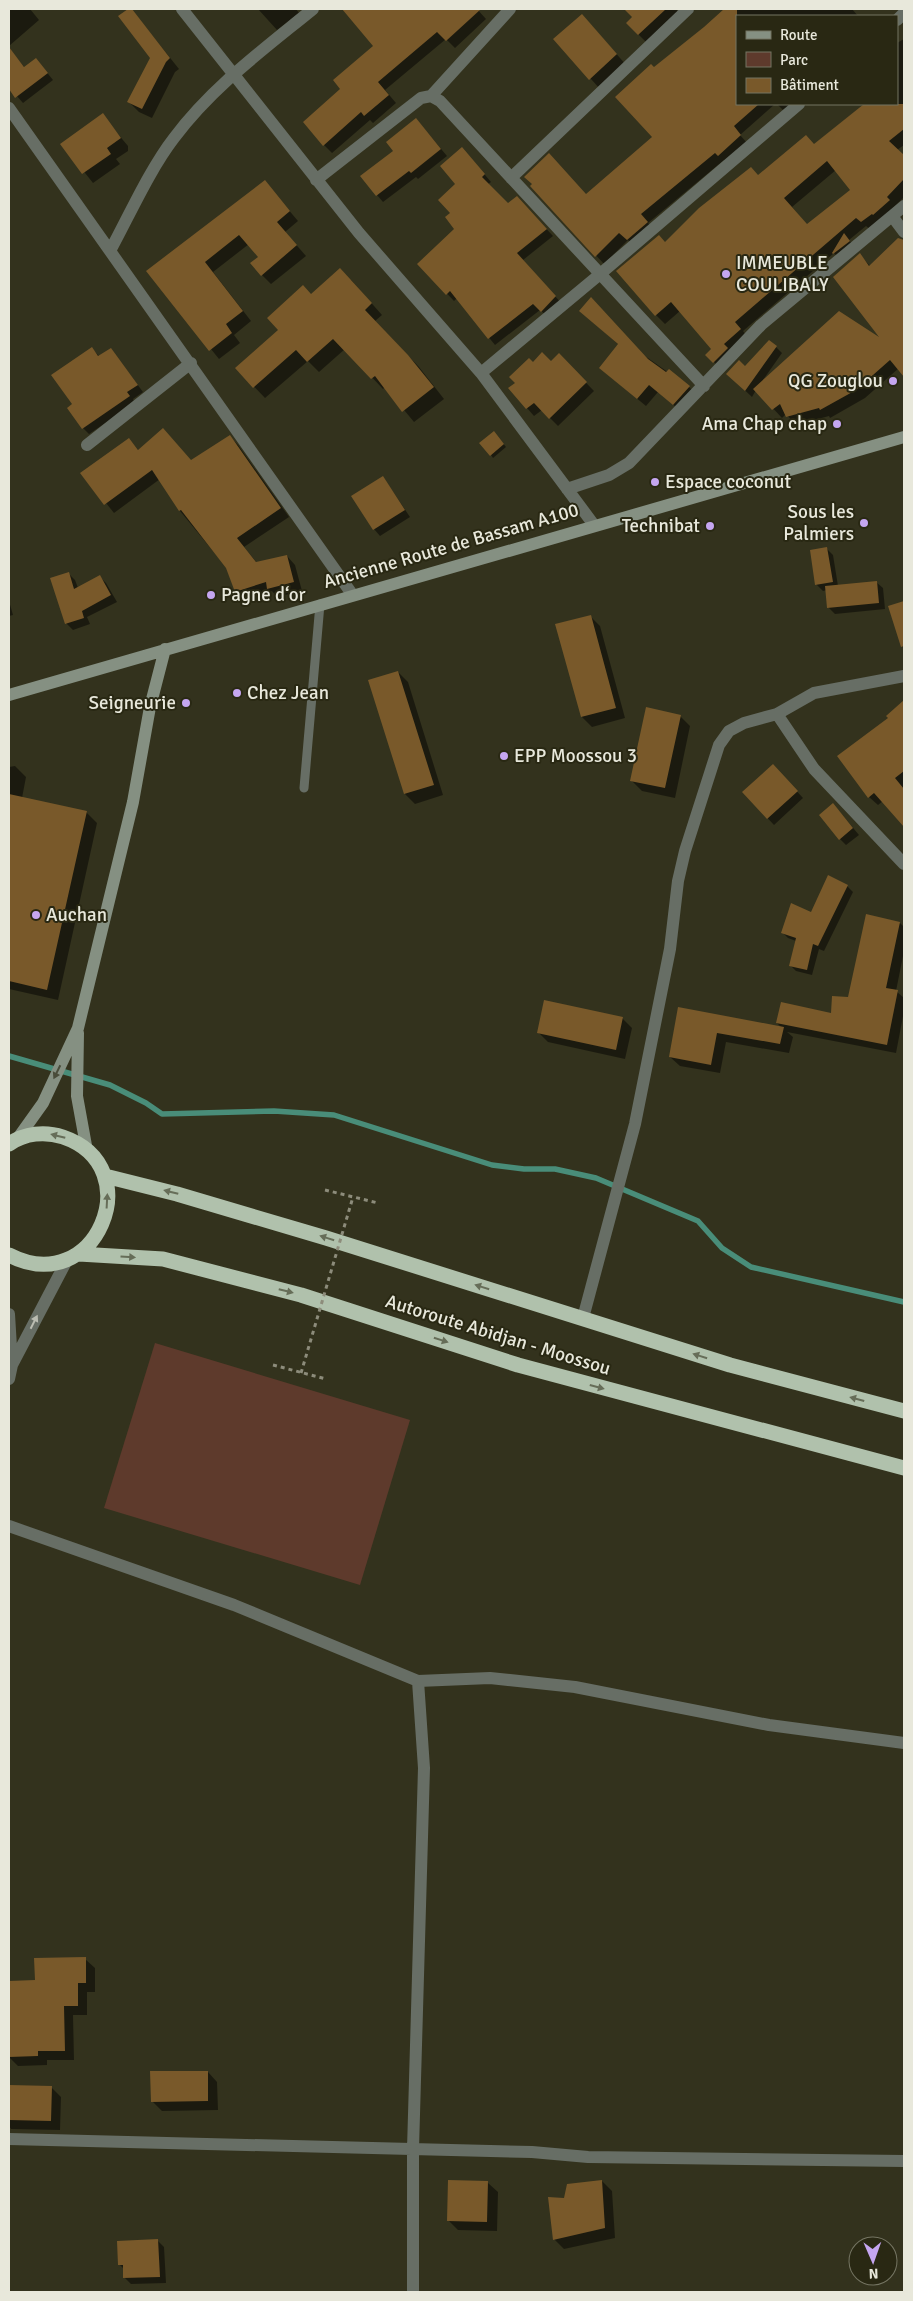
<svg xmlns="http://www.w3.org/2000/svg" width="913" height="2301" font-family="Signika,sans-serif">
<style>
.green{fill:#5e3a2c}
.shadow{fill:#0007;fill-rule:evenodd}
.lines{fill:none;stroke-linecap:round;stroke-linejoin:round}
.stream{stroke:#498d79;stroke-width:5.5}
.building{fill:#79592a;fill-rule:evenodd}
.path{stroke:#8d8c7b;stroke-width:3;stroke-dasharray:4 4;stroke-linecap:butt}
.lane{stroke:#676e65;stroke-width:9}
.street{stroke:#676e65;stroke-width:12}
.secondary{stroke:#859082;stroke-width:12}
.highway{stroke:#b0c1ac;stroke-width:15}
.path-bridge{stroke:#8d8c7b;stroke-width:3;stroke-dasharray:4 4;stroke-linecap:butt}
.oneway{fill:#494c3a}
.oneway2{fill:#666d58}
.oneway3{fill:#bbbdb2}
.poi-dot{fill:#c5a6f0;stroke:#292813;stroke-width:2}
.labels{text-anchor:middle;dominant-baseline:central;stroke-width:4;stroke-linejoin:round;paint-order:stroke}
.poi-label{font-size:19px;fill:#e8e8db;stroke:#292813;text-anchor:start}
.street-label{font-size:19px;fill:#e8e8db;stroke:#292813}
</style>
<rect width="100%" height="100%" fill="#33321d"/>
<!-- green -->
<path class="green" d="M155,1343L410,1420L360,1585L104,1508Z"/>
<!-- shadow -->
<path class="shadow" d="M9,9H30L39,20L9,46Z
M131,9L179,69L175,72L152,118L139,112L129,102L151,58L120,16Z
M258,9H296L299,13L277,30Z
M344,9H416L420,14L426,9H477L486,19L455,48L446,39L385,90L396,103L373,123L370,120L332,153L324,145L342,89L374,46Z
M626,9H676L680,14L648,44L627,23L634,17Z
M725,9H852L858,16H737V104H775L740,135L748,144L727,163L724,160L648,223L655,231L636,247L628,240L604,264L532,186L586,195L654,137V68L705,28Z
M592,26L627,66L600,89L555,39Z
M904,39V145L897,150L904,157V197L871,230L866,226L849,240L855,248L841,260L834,253L743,331L749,339L716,364L707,355L713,349L680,311L665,324L656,315L665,243L759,176L814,145L863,106L860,104H897V43ZM836,170L852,190L808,226L792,207Z
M11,51L25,68L36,59L53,80L23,103L9,87Z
M777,104H796L786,113Z
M102,115L128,146V151L116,159L120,164L93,183L62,144Z
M416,119L447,156L418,179L416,177L383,202L377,195L394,151Z
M469,156L491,182L487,185L508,204L524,205L553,236L523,260L562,304L548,317L540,310L495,345L457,298L454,301L419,264L456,229L452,213L457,184Z
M265,182L298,221L285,232L306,256L271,284L262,275L259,257L249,244L213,272L251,321L234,335L240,343L219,359L148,271Z
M899,239L904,241V374L899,368L865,398L830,418L829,416L796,425L786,414L782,418L756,390L752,397L734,380L745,368L776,347L782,353L763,380L884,341L860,255L870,266Z
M351,280L382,315L375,321L419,367L444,399L414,422L385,387L383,389L345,349L319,372L308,361L265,398L237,369L280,330L311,295Z
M581,311L689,387L697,395L682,412L658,392L646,406L600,368L619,345Z
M92,349L100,357L111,349L143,392L133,399L135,403L89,434L83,428L73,405Z
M559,355L594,391L558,426L542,410L534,416L527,408L551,362Z
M497,436L506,447L493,458L491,455Z
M230,437L238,445L289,517L244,547L257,563L287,556L295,565L302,591L277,597L272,591L245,600L236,592L227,568L180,511L160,479L114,513L82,473L129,439L139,451L191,461Z
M383,477L410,517L380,536L374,529Z
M826,548L833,555L838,586L876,582L883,588L885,609L835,614L828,607L827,590L823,591L816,584Z
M69,574L75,580L78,588L100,577L106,583L117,602L87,617L90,624L73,630L66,623Z
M9,601L13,615L9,616Z
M904,602V651L890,607Z
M590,616L600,626L625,718L592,727L582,717Z
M398,672L408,682L443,795L415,804L405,794L370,681Z
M904,702V826L883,801L878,805L869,797L890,718L888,717Z
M680,716L690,726L675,798L642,791L632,781Z
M15,766L26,777L22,798L86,812L97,823L58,1000L9,989V767Z
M779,772L803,798L774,825L743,792Z
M839,811L859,835L846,845L840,839Z
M847,886L853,892L824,951L819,949L812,975L796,971L790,965L796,941L788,938L782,932L811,914Z
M900,923L904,927V951L896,991L904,998V1011L896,1053L787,1032L793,1037L789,1053L726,1042L720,1073L680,1066L670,1057L679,1008L782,1028L777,1023L832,1015L849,998Z
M622,1018L632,1028L625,1059L548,1042L538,1032Z
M85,1959L95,1968V1992H87V2015H73L74,2060H47V2065L18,2066L9,2057V1982H36Z
M208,2072L217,2082L218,2110L162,2111L152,2101Z
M9,2086L51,2087L61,2097L60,2130L11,2129L9,2126Z
M602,2181L612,2191L615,2238L564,2249L554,2239L565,2199Z
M449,2182L488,2183L498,2192L497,2231L458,2230L448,2220Z
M158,2241L164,2247L166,2283L131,2284L124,2277V2269L119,2264Z"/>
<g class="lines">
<!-- stream -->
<path class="stream" d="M9,1056L110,1085L146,1103L162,1114L274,1111L334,1115L492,1165L524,1169H555L596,1178L698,1221L722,1248L751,1267L904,1302"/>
</g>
<!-- building -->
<path class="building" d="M128,9H132L170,58L166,62L142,109L127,102L150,58L118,16Z
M342,9H481L446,41L437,32L378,82L389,95L364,116L361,112L323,146L303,122L340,89L333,80L373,46Z
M624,9H666L638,35L626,23L632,17Z
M724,9H737V104H759L734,126L741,135L718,156L715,153L641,214L648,222L627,240L619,233L595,257L530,186L532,184L524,177L549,153L586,194L652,137L615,97L651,64L654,67L704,27Z
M582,14L617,54L589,80L553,39Z
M9,47L24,67L36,58L48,73L15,98L9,89Z
M864,104H904V129L889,141L904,155V179L887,197L890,200L873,215L872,214L861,222L856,218L735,322L741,329L724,344L728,348L713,363L705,355L711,349L671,302L655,316L616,271L659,235L665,242L699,208L751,167L758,175L806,135L814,144ZM827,161L850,190L807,224L784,198Z
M103,113L121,138L107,148L111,154L82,174L60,144Z
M416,118L441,149L411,173L409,171L376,196L360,176L393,151L386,142Z
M462,147L485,174L482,177L508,203L517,196L547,229L517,253L556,296L541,312L533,304L488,339L450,291L446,295L417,264L454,229L445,217L450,213L438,200L455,184L440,166Z
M265,180L290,211L277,222L297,245L261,276L250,263L258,257L239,235L205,262L243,311L226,324L232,333L209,351L146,271Z
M844,233L850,241L833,254L832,253Z
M898,238L904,240V377L890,360L856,390L820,410L819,408L786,417L780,404L772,410L753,389L839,311L879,337L833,277L860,253L869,266Z
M340,268L372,303L365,310L408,355L434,387L402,412L375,376L371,379L333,339L307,362L296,350L253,388L235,368L278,330L267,318L303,285L311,294Z
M591,297L648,359L666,372L669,369L690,386L673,405L649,385L637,399L599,368L618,344L579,311Z
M769,340L777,346L745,391L726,374L739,360L745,366Z
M92,347L98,356L111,348L138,385L127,392L130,396L82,429L67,408L72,404L51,375Z
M542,352L551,361L559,353L587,382L549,419L534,403L526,409L508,388L515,383L509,377L529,358L533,362Z
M163,428L191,460L230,435L281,508L237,538L256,562L287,555L294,582L267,589L266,582L235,592L226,568L181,510L179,511L152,470L104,505L80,473L129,438L138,450Z
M494,431L504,444L490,456L479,443Z
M383,476L405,510L373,530L351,496Z
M827,547L833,582L815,585L810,550Z
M69,572L74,589L100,575L111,595L82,611L84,618L65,624L50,578Z
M877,581L879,603L827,608L825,586Z
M904,601V646L901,647L888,606Z
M591,615L616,708L581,717L555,624Z
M398,671L434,785L404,794L368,680Z
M904,700V771L895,778L904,789V827L874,793L868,798L837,756L888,718L886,716Z
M646,707L681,715L665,788L630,781Z
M773,764L798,791L767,819L742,792Z
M9,794L87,811L47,990L9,981Z
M833,803L853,828L839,840L819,815Z
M828,875L848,885L818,946L813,944L807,970L789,966L796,938L781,933L791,903L811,912Z
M866,914L900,922L886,988L898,990L887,1045L776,1023L781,1002L831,1013L832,996L848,997Z
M544,1000L623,1017L616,1050L537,1033Z
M678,1007L784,1027L780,1044L717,1033L711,1065L669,1057Z
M86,1957V1983H78V2006H64L65,2051H38V2056L9,2057V1981L35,1980L34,1958Z
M150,2071H208V2101L151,2102Z
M9,2085L52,2086L51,2121L9,2120Z
M448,2180L488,2181L487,2222L447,2221Z
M602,2180L605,2228L553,2240L548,2197L564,2198L567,2184Z
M158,2239L160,2277L123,2278V2265H118L117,2241Z"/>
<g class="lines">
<!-- path -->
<path class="path" d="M325,1190L378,1203
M273,1365L326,1379"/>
<!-- lane -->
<path class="lane" d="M304,788L320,604"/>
<!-- street -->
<path class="street" d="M182,9L359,233L481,373L594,525
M313,9C264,49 212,87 174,138C150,169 129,216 110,251L352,594
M897,20L904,13
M431,96L510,9
M9,108L110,251
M511,178L688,9
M316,180L421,98L431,96L440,101L704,386
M892,216L904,232
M481,373L599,275L799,104
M87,445L191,363
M567,489L609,475L629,463L761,325L904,206
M777,714L814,769L904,864
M9,1314L12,1364
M583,1318L635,1124L670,949L678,881L685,851L719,745L729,731L744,723L777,714L814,693L904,676
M9,1379L12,1365L67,1260
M9,1526L234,1605L418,1681L490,1678L575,1687L769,1725L904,1743
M9,2139L532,2152L588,2157L904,2161
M413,2292V2149L424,1768L418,1681"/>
<!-- secondary -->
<path class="secondary" d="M9,695C307,608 605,521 904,437
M78,1033L77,1096L87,1151
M18,1138L43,1103L78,1028L133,802L150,707L165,649"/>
<!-- highway -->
<path class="highway" d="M9,1144C25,1133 45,1131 63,1137C151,1167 96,1300 9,1255
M105,1176L177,1194L326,1238L730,1365L904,1411
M79,1254L163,1259L301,1295L518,1365L904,1468"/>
<!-- path-bridge -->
<path class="path-bridge" d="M301,1373L353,1197"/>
</g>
<!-- one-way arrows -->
<defs><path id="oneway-solid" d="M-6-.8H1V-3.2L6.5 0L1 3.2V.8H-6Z" transform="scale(1.25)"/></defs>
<use class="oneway" href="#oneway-solid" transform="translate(57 1072) rotate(116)"/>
<g class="oneway2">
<use href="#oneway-solid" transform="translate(58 1136) rotate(-166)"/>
<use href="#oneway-solid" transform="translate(171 1192) rotate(-166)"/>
<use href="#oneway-solid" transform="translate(107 1201) rotate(-87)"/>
<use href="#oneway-solid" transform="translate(327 1238) rotate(-163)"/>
<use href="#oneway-solid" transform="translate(128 1257) rotate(4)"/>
<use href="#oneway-solid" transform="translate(482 1287) rotate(-163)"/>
<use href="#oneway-solid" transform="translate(286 1291) rotate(14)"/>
<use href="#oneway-solid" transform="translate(441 1340) rotate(18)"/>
<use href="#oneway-solid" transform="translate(700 1356) rotate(-162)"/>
<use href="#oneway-solid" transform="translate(597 1387) rotate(15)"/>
<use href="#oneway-solid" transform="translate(857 1399) rotate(-165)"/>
</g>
<use class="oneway3" href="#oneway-solid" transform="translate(34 1322) rotate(-63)"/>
<!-- markers -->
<g class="poi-dot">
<circle cx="726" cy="274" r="5"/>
<circle cx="893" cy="381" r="5"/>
<circle cx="837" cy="424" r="5"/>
<circle cx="655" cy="482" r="5"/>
<circle cx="864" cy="523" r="5"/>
<circle cx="710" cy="526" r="5"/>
<circle cx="211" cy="595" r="5"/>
<circle cx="237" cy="693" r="5"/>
<circle cx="186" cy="703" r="5"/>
<circle cx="504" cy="756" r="5"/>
<circle cx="36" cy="915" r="5"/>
</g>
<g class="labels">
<!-- poi labels -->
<g class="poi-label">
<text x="736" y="263">IMMEUBLE<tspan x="736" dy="22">COULIBALY</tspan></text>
<text x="883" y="381" text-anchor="end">QG Zouglou</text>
<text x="827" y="424" text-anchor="end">Ama Chap chap</text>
<text x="665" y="482">Espace coconut</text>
<text x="854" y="512" text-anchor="end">Sous les<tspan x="854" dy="22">Palmiers</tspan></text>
<text x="700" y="526" text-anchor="end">Technibat</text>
<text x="221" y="595">Pagne d‘or</text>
<text x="247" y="693">Chez Jean</text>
<text x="176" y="703" text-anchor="end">Seigneurie</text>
<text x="514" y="756">EPP Moossou 3</text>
<text x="46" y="915">Auchan</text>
</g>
<!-- street labels -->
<g class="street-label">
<text transform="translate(451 546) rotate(-16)">Ancienne Route de Bassam A100</text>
<text transform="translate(498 1335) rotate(17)">Autoroute Abidjan - Moossou</text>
</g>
</g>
<!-- border -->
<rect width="913" height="2301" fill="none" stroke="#e8e8db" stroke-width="20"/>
<!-- legend -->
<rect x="736" y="15" width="162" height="90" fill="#292813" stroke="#757563"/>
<rect x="746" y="31" width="25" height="8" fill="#859082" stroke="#757563"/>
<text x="780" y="40" font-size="15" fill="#e8e8db">Route</text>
<rect x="746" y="52" width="25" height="15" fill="#5e3a2c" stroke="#757563"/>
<text x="780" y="65" font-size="15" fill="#e8e8db">Parc</text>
<rect x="746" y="78" width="25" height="15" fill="#79592a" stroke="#757563"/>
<text x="780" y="90" font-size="15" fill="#e8e8db">Bâtiment</text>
<!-- north arrow -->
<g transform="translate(873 2261) rotate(178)"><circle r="24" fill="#292813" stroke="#757563"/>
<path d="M0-4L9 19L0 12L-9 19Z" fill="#c5a6f0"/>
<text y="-8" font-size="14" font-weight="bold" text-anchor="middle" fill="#e8e8db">N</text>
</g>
</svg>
